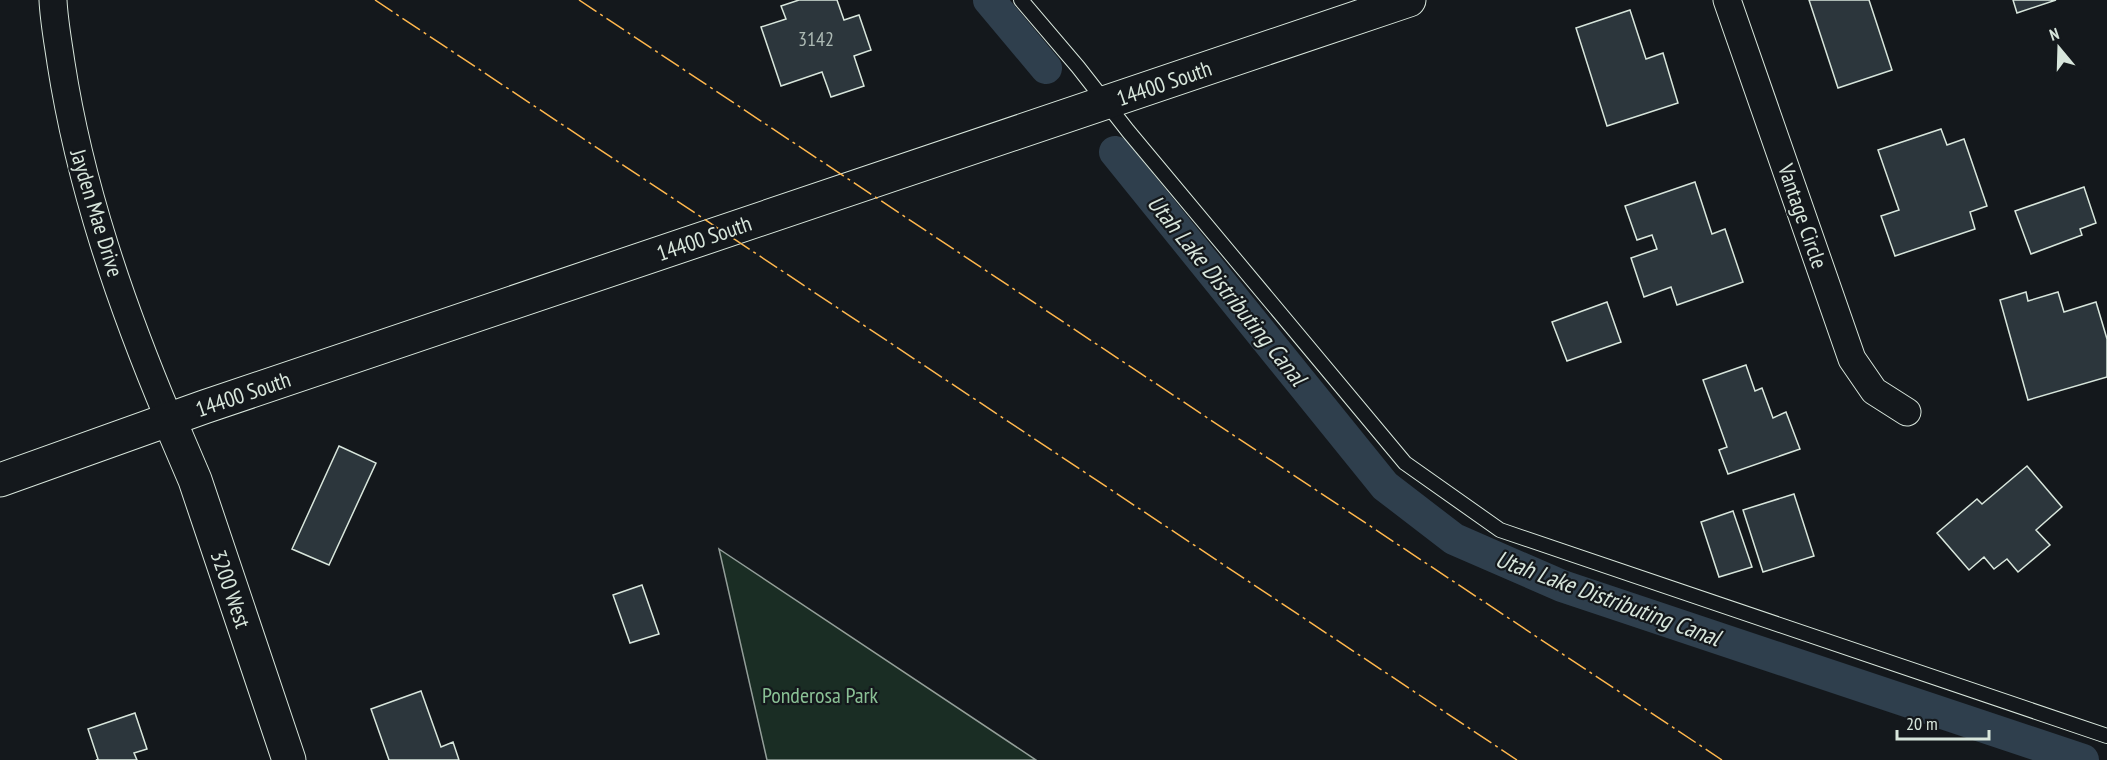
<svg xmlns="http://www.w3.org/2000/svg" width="2107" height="760" font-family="'PT Sans Narrow',sans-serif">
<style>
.green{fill:#1a2d24;stroke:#939e99;stroke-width:1.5}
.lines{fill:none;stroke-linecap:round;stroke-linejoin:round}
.canal{stroke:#2f3f4d;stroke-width:32}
.building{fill:#2c363c;stroke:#d8e6dc;stroke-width:1.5}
.service-casing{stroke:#d8e6dc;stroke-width:16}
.minor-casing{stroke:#d8e6dc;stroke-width:29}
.tertiary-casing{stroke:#d8e6dc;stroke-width:35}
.service{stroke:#14181c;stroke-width:14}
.minor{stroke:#14181c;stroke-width:27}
.tertiary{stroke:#14181c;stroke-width:33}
.power{stroke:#ffb74d;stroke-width:1.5;stroke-dasharray:21 4.5 3 4.5;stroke-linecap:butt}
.labels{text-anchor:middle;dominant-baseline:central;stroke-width:4.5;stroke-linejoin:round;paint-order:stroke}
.number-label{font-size:20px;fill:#adbab4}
.street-label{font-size:22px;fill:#d8e6dc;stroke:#14181c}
.park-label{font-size:22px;fill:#8ac095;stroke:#14181c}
.water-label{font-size:24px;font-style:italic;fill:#d8e6dc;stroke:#14181c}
</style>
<rect width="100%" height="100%" fill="#14181c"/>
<!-- green -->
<path class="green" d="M719,549L1036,760H767Z"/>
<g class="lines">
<!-- canal -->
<path class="canal" d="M989,0L1046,68
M1115,152L1385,486L1454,539L1562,586L2083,760"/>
</g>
<!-- building -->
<path class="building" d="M799,0H837L844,20L859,15L871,50L854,56L864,86L831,97L822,72L781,86L761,27L786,19L781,6Z
M1809,0H1869L1892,70L1838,88Z
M2013,0H2056L2017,13Z
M1630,10L1646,59L1663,53L1678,103L1607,126L1576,28Z
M1941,129L1947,145L1964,139L1987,206L1970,212L1975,229L1895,256L1881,216L1899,210L1878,150Z
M1695,182L1712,234L1725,229L1743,282L1677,305L1671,287L1644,297L1631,258L1657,249L1652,235L1637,240L1625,206Z
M2084,187L2096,223L2080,229L2082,235L2031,254L2015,211Z
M2026,292L2028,301L2058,292L2064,312L2096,302L2107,339V377L2028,400L2000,300Z
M1607,302L1621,342L1567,361L1552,322Z
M1746,365L1755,391L1762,388L1773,418L1786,412L1800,449L1728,474L1719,450L1727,447L1703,380Z
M339,446L376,463L329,565L292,549Z
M2027,466L2062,507L2036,530L2050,545L2018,572L2007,559L1994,569L1984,557L1969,570L1937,533L1977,499L1982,504Z
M1794,494L1814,556L1763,572L1743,510Z
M1733,511L1752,567L1719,577L1701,522Z
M642,585L659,634L630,643L613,595Z
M421,691L441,747L453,742L459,760H389L371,709Z
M135,713L147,749L134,753L137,760H96L98,759L88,729Z"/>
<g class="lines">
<!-- service casing -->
<g class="service-casing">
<path id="service" d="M1021,0L1078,67L1128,131L1405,463L1500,530L2107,736"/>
</g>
<!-- minor casing -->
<g class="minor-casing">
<path id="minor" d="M53,0C54,21 58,42 61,63C80,186 121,305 169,419
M1727,0L1852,359L1874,391L1907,412"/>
</g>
<!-- tertiary casing -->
<g class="tertiary-casing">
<path id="tertiary" d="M169,419L195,480L289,760
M0,480L204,407L1409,0"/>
</g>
<!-- service -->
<use href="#service" class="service"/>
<!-- minor -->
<use href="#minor" class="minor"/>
<!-- tertiary -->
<use href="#tertiary" class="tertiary"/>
<!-- power -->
<path class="power" d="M375,0L1517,760
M579,0L1722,760"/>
</g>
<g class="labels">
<!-- number labels -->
<g class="number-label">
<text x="816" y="39">3142</text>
</g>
<!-- street labels -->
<g class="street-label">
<text transform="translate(1164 83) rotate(-19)">14400 South</text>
<text transform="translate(97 213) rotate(73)">Jayden Mae Drive</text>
<text transform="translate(1803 216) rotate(71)">Vantage Circle</text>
<text transform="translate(704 238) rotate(-19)">14400 South</text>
<text transform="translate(243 394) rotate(-19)">14400 South</text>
<text transform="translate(231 589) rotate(71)">3200 West</text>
</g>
<!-- park labels -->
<g class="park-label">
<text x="820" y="695">Ponderosa Park</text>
</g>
<!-- water labels -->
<g class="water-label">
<text transform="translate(1227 290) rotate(51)">Utah Lake Distributing Canal</text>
<text transform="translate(1608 598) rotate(20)">Utah Lake Distributing Canal</text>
</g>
</g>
<!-- north arrow -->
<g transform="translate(2059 48) rotate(341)" stroke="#14181c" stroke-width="4.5" paint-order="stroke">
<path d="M0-4.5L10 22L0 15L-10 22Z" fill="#d8e6dc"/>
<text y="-9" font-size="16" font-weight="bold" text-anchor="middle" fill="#d8e6dc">N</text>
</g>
<!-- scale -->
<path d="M1897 730v9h92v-9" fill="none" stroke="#d8e6dc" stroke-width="3"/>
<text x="1906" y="730" font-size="18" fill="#d8e6dc" stroke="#14181c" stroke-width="4.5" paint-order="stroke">20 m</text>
</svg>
